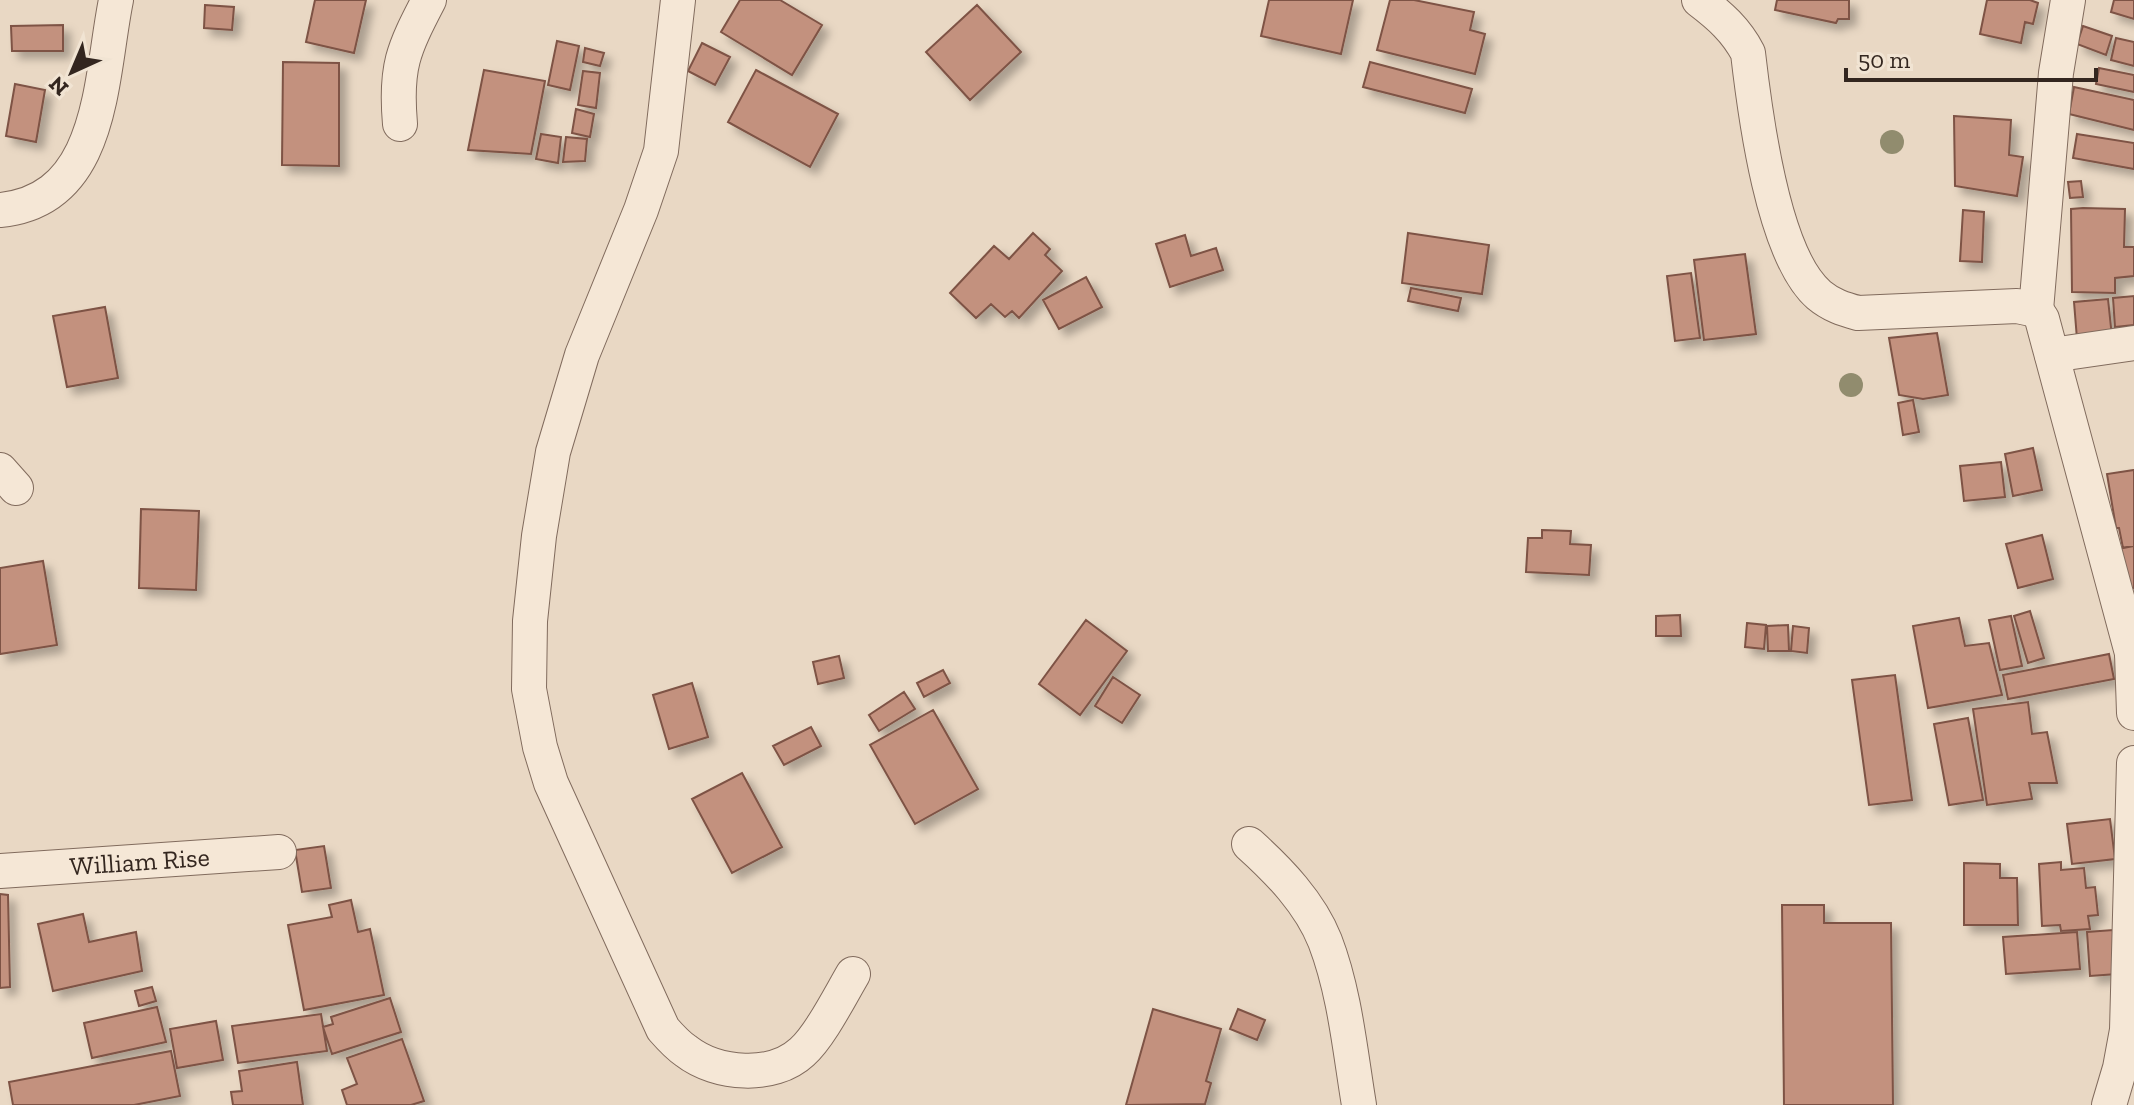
<svg xmlns="http://www.w3.org/2000/svg" width="2134" height="1105" font-family="'Zilla Slab',serif">
<style>
.building{fill:#c3917e;stroke:#7e5345;stroke-width:2;filter:url(#shadow)}
.lines{fill:none;stroke-linecap:round;stroke-linejoin:round}
.minor-casing{stroke:#816b5d;stroke-width:36}
.minor{stroke:#f5e7d6;stroke-width:34}
.tree{fill:#918c6e}
.labels{text-anchor:middle;dominant-baseline:central;stroke-width:7;stroke-linejoin:round;paint-order:stroke}
.street-label{font-size:26px;fill:#33261f;stroke:#f1e4d3}
</style>
<defs>
<filter id="shadow"><feDropShadow dx="7" dy="7" stdDeviation="4" flood-color="#0004"/></filter>
</defs>
<rect width="100%" height="100%" fill="#e9d8c4"/>
<!-- building -->
<path class="building" d="M315,0H366L354,53L306,42Z
M740,0H780L822,25L792,75L721,32Z
M1269,0H1353L1341,54L1261,36Z
M1390,0H1414L1474,12L1470,30L1485,34L1475,74L1377,50Z
M1777,0H1849V19H1838L1836,23L1775,10Z
M1987,0H2030L2038,3L2033,24L2025,22L2021,43L1980,34Z
M2114,0H2134V19L2111,12Z
M205,5L234,7L232,30L204,28Z
M977,5L1021,52L970,100L926,52Z
M63,25V51H12L11,26Z
M2083,26L2112,36L2106,55L2077,44Z
M2116,38L2134,42V66L2111,60Z
M557,41L579,46L570,90L548,85Z
M702,43L730,57L715,85L688,71Z
M585,48L604,53L600,66L583,62Z
M283,62L339,63V166L282,165Z
M1370,62L1472,89L1465,113L1363,87Z
M2099,68L2134,75V92L2096,84Z
M484,70L545,81L531,154L468,150Z
M756,70L838,114L810,167L728,122Z
M583,71L600,73L596,108L578,105Z
M15,84L45,90L36,142L6,136Z
M2074,87L2134,100V130L2069,114Z
M576,109L594,114L590,137L572,133Z
M1954,116L2011,120L2009,155L2023,157L2017,196L1955,186Z
M541,134L561,137L558,163L536,159Z
M2077,134L2134,143V169L2073,158Z
M566,137L587,139L585,161L563,162Z
M2081,181L2083,197L2070,198L2068,182Z
M2083,208L2125,209L2124,247H2134V276L2115,278V293L2072,292L2071,209Z
M1963,210L1984,212L1982,262L1960,261Z
M1033,233L1050,249L1045,255L1062,271L1019,318L1012,311L1005,317L991,304L976,318L950,293L994,246L1009,259Z
M1408,233L1489,245L1482,294L1402,283Z
M1185,235L1191,256L1216,248L1223,270L1170,287L1156,244Z
M1745,254L1756,334L1704,340L1694,260Z
M1691,273L1700,338L1675,341L1667,276Z
M1086,277L1102,307L1059,329L1043,300Z
M1411,288L1461,298L1458,311L1408,301Z
M2134,296V325L2115,327L2113,298Z
M2108,299L2112,337L2077,339L2074,302Z
M105,307L118,378L67,387L53,316Z
M1937,333L1948,395L1923,399L1899,395L1889,338Z
M1913,400L1919,432L1903,435L1898,403Z
M2033,448L2042,490L2013,496L2005,454Z
M2001,462L2005,497L1964,501L1960,466Z
M2134,470V546L2123,548L2119,528H2116L2107,474Z
M141,509L199,511L196,590L139,588Z
M1542,530L1571,531L1570,544L1591,545L1589,575L1526,572L1528,538H1542Z
M2042,535L2053,579L2018,588L2006,544Z
M2134,546V588L2126,589L2120,548Z
M43,561L57,645L0,654V568Z
M2030,611L2044,658L2028,663L2014,616Z
M1680,615L1681,636H1656V616Z
M2011,616L2022,666L2000,670L1989,620Z
M1959,618L1965,646L1989,643L2002,695L1928,708L1913,626Z
M1086,620L1127,651L1080,715L1039,684Z
M1747,623L1766,625L1764,649L1745,647Z
M1788,625L1789,651H1768L1767,626Z
M1793,626L1809,628L1807,653L1791,651Z
M2109,654L2114,679L2008,699L2003,675Z
M839,656L844,678L818,684L813,662Z
M943,670L950,683L924,697L917,683Z
M1895,675L1912,800L1869,805L1852,680Z
M1113,677L1140,695L1122,723L1095,706Z
M692,683L708,737L669,749L653,695Z
M904,692L915,709L879,731L869,715Z
M2028,702L2032,734L2047,732L2057,783H2029L2032,799L1987,805L1973,709Z
M933,710L978,789L915,824L870,745Z
M1968,718L1983,800L1949,805L1934,724Z
M811,727L821,746L784,765L773,746Z
M742,773L782,847L732,873L692,799Z
M2110,819L2115,859L2072,864L2067,824Z
M324,846L331,888L302,892L295,850Z
M2061,862V870L2084,868L2086,888L2095,887L2098,915L2088,916L2090,929L2061,931L2060,925L2042,926L2039,864Z
M1964,863L2000,864V878H2017L2018,925H1964Z
M0,894L8,895L10,987L0,988Z
M351,900L358,932L370,929L384,995L304,1010L288,925L332,917L329,905Z
M1782,905H1824V923H1891L1893,1105H1784Z
M83,914L89,942L136,932L142,971L53,991L38,924Z
M2113,930L2117,974L2090,976L2087,932Z
M2077,932L2080,969L2006,974L2003,937Z
M152,987L156,1001L139,1006L135,991Z
M390,998L401,1032L332,1054L323,1027L333,1024L331,1017Z
M157,1007L166,1042L92,1058L84,1023Z
M1153,1009L1221,1029L1206,1081L1211,1083L1205,1104L1126,1105Z
M1238,1009L1265,1020L1257,1040L1230,1029Z
M321,1014L327,1051L238,1063L232,1026Z
M216,1021L223,1060L177,1068L170,1029Z
M402,1039L424,1101L411,1105H347L342,1090L357,1084L347,1058Z
M171,1051L180,1096L134,1105H13L9,1082Z
M297,1062L303,1105H233L231,1092L242,1091L239,1071Z"/>
<g class="lines">
<!-- minor casing -->
<g class="minor-casing">
<g id="minor">
<path d="M678,0L661,151L641,210L582,355L553,452L539,536L530,621L529,689L540,747L551,783L663,1029C670,1037 677,1045 686,1051C717,1075 773,1079 802,1052C820,1036 840,996 853,974"/>
<path d="M1699,0C1720,16 1736,30 1748,53C1755,114 1773,255 1819,295C1831,305 1843,309 1858,313L2017,306L2036,310L2042,319L2132,653"/>
<path d="M400,124C395,67 403,50 429,0"/>
<path d="M0,210C104,200 100,79 116,0"/>
<path d="M2036,310L2056,73L2068,0"/>
<path d="M2052,355L2134,343"/>
<path d="M0,470L16,488"/>
<path d="M2134,652L2132,653L2134,713"/>
<path d="M1249,844C1279,871 1310,903 1325,941C1345,993 1350,1051 1359,1105"/>
<path id="s1" d="M0,871L279,852"/>
<path d="M2109,1105L2120,1068L2127,1030L2134,763"/>
</g>
</g>
<!-- minor -->
<use href="#minor" class="minor"/>
</g>
<!-- trees -->
<g class="tree">
<circle cx="1892" cy="142" r="12"/>
<circle cx="1851" cy="385" r="12"/>
</g>
<g class="labels">
<!-- street labels -->
<g class="street-label">
<text stroke="none"><textPath href="#s1" startOffset="140">William Rise</textPath></text>
</g>
</g>
<!-- north arrow -->
<g transform="translate(72 72) rotate(224)" stroke="#f1e4d3" stroke-width="6" paint-order="stroke">
<path d="M0-6L14 30L0 20L-14 30Z" fill="#33261f"/>
<text y="-12" font-size="22" font-weight="bold" text-anchor="middle" fill="#33261f">N</text>
</g>
<!-- scale -->
<path d="M1846 68v12h250v-12" fill="none" stroke="#33261f" stroke-width="4"/>
<text x="1858" y="68" font-size="24" fill="#33261f" stroke="#f1e4d3" stroke-width="6" paint-order="stroke">50 m</text>
</svg>
